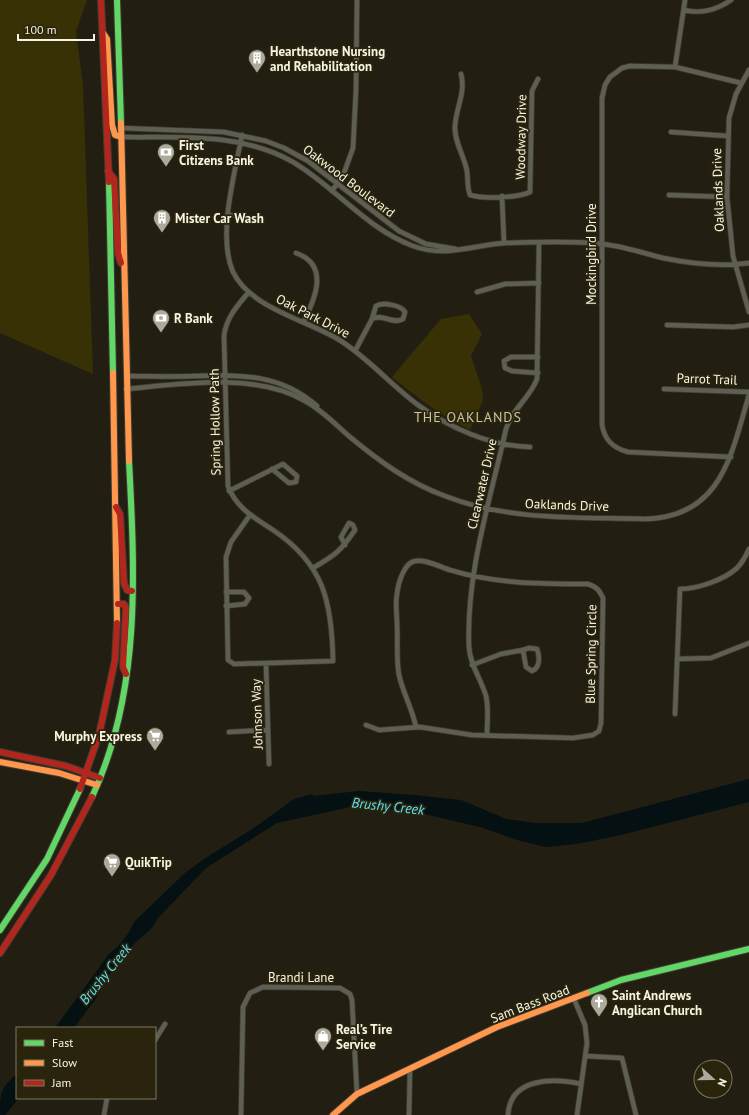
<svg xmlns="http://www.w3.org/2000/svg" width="749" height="1115" font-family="'PT Sans',sans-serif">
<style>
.green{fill:#383105}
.water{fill:#041011}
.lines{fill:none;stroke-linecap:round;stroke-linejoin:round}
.street-casing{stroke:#3e3c32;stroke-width:6}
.fast-casing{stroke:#3e3c32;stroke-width:8}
.slow-casing{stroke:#3e3c32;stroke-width:8}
.jam-casing{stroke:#3e3c32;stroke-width:8}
.street{stroke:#5f5e53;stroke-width:4.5}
.fast{stroke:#63d668;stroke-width:6}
.slow{stroke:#ff974d;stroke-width:6}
.jam{stroke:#b3261e;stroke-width:6}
.labels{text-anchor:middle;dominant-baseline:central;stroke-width:3.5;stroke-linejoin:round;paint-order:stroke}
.poi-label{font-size:13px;font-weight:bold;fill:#f7f5e5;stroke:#29240b;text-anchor:start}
.street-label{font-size:13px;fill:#f7f5e5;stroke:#29240b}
.neighbourhood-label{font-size:14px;letter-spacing:1px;fill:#c9c4a6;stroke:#29240b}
.water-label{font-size:14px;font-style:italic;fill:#5ce2f8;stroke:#29240b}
</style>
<rect width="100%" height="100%" fill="#221f12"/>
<!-- green -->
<path class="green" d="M0,0H87L76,31L83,85L93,374L0,333Z
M469,314L482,334L471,356L482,389L483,400L470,430C439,414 419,399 392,377L441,319Z"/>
<!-- water -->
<path class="water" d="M749,779V802L625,834L577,844L546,847L517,840L480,827L424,814L359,805L277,823L206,868L158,918L152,928L135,943L106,979L97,997L74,1028H55L109,954C119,947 130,933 134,922L185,873L207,857L254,828L294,799L313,794V796L359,791L414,795L461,800L506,819L536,823H582Z
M17,1074V1098H19L5,1115H0C0,1093 0,1088 17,1074Z"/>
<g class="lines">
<!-- street casing -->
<g class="street-casing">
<path id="street" d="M684,10C700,14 717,10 731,0
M675,67L685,0
M749,70L736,94L729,118L727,197L733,256L749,312
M461,74C466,92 456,108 455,126C454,142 464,155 467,171C468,179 467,187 470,195C483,199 518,198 530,192L532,91L538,79
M120,128L224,132L266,141L284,148L308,161L399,231L426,244L456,249
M671,132L728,136
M242,135C235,172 217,236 233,272C251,309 308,320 341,341C369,359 391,385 418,405C450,428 490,446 530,447
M121,137C178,138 241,132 293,162C335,187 367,229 413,246C445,258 473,245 505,243C533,242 563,241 591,243C617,244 639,252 663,258C692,264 720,267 749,263
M332,191L344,173L353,148L356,90L357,0
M669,195L727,197
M502,196L504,243
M228,215L240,216
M296,253C330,265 315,299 304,321
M477,292L505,284L539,283
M248,293C237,306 226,318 224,336L228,486C236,508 255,518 273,530C324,564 332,602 333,661L234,664L228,660L226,557L231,542L250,515
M667,325L733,327L749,325
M355,351L372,319C382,313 393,325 403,319L405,312C401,305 383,302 376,306L372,319
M538,373L512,371L505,368L504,361L511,357H538
M126,376C149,376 171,377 194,376C240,375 280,373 317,406
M126,389C182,384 255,372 305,401C322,410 336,425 350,437C379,461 409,483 445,496C509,521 577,517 645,519C722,517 731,455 749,395
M664,389L749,392
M731,457L628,452C613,448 604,440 602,424V98L605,85L610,77L622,68L630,66L675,67L741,83
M229,491L283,464L297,476L296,482L289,483L272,469
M313,568C335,555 340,552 355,530L353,525L349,523L341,537L345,545
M226,592H244L249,598L245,604L226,606
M677,659L711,658L749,643
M266,664L269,764
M472,665L501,654L523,650L526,667L532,671C540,668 540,657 537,649L529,648L523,650
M675,714L680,589C697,589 724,580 737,568C742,563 746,556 749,549
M366,725L379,730L420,727L472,735L573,738L593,735L599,731L601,723L603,598C599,590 597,587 588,584C541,584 496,584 450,570C440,567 426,559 415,561C404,563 398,583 397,594C395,603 397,614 397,624C398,641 396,659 399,675C403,693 412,708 416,727
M229,732L268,730
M487,735C487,722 489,709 486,696C481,679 470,665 469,647C466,573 490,501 506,429C512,409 530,398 537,379L539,243
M574,999L585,1025L587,1043L577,1115
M155,1040L165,1024
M586,1056L622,1058L636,1115
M104,1115L107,1098
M241,1115L243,1007L250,993L263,987L340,988L350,994L352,1000L357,1094
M409,1115L410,1069
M508,1115C510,1077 554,1078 581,1084"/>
</g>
<!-- fast casing -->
<g class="fast-casing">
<path id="fast" d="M117,0L121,123
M109,182L113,373
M92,797C141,692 135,574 129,461
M0,930L47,859L80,789
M587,993L621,980L749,949"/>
</g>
<!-- slow casing -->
<g class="slow-casing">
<path id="slow" d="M103,33L107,39L112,125L115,135L121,137
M121,123L129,461
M113,373L117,623
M0,762L59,773L97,785
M333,1115L357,1094L497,1027L587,993"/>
</g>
<!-- jam casing -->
<g class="jam-casing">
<path id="jam" d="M101,0L109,182
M108,171L114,179L118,253L121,263
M116,507L120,514L124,583L127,590L132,591
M118,604H124L126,608L123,667L126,674
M0,752L66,766L100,778
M80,789L99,735L115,660L117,623
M0,953L51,875L92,797"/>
</g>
<!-- street -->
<use href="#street" class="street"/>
<!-- fast -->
<use href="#fast" class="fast"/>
<!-- slow -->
<use href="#slow" class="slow"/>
<!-- jam -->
<use href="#jam" class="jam"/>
</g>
<!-- icons -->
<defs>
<g id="building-pin" transform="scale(0.9)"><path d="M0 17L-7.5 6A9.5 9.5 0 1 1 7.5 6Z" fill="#acaa9b" stroke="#29240b"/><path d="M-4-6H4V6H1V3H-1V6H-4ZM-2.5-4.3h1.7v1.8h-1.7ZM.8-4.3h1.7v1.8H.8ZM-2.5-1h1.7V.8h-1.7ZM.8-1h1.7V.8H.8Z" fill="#fff"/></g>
<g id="bank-pin" transform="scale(0.9)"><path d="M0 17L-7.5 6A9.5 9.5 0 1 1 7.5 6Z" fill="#acaa9b" stroke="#29240b"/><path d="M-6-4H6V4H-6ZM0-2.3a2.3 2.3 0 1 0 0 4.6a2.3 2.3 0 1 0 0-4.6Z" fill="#fff"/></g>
<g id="supermarket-pin" transform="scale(0.9)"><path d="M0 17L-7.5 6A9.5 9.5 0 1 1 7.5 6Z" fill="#acaa9b" stroke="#29240b"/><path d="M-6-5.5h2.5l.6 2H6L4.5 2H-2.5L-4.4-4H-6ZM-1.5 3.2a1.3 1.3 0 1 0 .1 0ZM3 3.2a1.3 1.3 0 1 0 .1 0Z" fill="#fff"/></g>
<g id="church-pin" transform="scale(0.9)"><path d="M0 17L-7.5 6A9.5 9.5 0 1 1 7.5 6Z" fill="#acaa9b" stroke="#29240b"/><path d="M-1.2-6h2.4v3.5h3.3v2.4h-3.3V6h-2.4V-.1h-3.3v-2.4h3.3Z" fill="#fff"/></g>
<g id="shop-pin" transform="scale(0.9)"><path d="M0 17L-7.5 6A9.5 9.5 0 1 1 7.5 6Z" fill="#acaa9b" stroke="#29240b"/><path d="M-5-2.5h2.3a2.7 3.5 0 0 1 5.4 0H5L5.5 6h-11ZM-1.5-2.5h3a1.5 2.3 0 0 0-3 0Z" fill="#fff"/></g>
</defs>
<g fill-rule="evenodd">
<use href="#building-pin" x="257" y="58"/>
<use href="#bank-pin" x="166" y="152"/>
<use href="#building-pin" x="162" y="218"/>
<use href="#bank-pin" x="161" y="318"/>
<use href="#supermarket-pin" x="155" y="736"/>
<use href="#supermarket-pin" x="112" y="862"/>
<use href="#church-pin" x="599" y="1002"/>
<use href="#shop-pin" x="323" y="1036"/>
</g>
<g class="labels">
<!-- poi labels -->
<g class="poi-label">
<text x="270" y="51">Hearthstone Nursing<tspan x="270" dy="15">and Rehabilitation</tspan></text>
<text x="179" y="145">First<tspan x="179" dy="15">Citizens Bank</tspan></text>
<text x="175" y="218">Mister Car Wash</text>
<text x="174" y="318">R Bank</text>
<text x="142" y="736" text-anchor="end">Murphy Express</text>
<text x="125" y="862">QuikTrip</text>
<text x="612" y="995">Saint Andrews<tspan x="612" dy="15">Anglican Church</tspan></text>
<text x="336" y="1029">Real’s Tire<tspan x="336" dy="15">Service</tspan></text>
</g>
<!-- street labels -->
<g class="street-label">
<text transform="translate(521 137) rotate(-89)">Woodway Drive</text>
<text transform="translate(349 181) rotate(37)">Oakwood Boulevard</text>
<text transform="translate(718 190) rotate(-92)">Oaklands Drive</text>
<text transform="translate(591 254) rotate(-90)">Mockingbird Drive</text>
<text transform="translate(313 316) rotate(27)">Oak Park Drive</text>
<text transform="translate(707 379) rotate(2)">Parrot Trail</text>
<text transform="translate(215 422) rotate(-91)">Spring Hollow Path</text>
<text transform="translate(482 484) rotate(-77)">Clearwater Drive</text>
<text transform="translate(567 505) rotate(2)">Oaklands Drive</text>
<text transform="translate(591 654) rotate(-89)">Blue Spring Circle</text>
<text transform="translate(257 714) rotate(-92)">Johnson Way</text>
<text x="301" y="977">Brandi Lane</text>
<text transform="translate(530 1004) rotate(-21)">Sam Bass Road</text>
</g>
<!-- neighbourhood labels -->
<g class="neighbourhood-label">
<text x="468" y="417">THE OAKLANDS</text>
</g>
<!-- water labels -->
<g class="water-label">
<text transform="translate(388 806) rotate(6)">Brushy Creek</text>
<text transform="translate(105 974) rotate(-51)">Brushy Creek</text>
</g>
</g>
<!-- legend -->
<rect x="16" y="1027" width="140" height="72" fill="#29240b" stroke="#7b7862"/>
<rect x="24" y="1040" width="20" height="6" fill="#63d668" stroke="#7b7862"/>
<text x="52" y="1047" font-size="12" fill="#f7f5e5">Fast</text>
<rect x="24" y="1060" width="20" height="6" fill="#ff974d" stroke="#7b7862"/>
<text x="52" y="1067" font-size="12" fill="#f7f5e5">Slow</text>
<rect x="24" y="1080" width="20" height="6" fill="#b3261e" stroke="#7b7862"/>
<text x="52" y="1087" font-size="12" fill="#f7f5e5">Jam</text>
<!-- north arrow -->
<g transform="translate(713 1079) rotate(111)"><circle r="19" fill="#29240b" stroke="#7b7862"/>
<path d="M0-3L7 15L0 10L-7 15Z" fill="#acaa9b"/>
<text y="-6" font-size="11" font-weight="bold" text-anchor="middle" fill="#f7f5e5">N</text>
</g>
<!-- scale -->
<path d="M18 34v6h76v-6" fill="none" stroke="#f7f5e5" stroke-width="2"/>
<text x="24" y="34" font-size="12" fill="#f7f5e5" stroke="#29240b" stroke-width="3" paint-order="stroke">100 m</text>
</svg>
